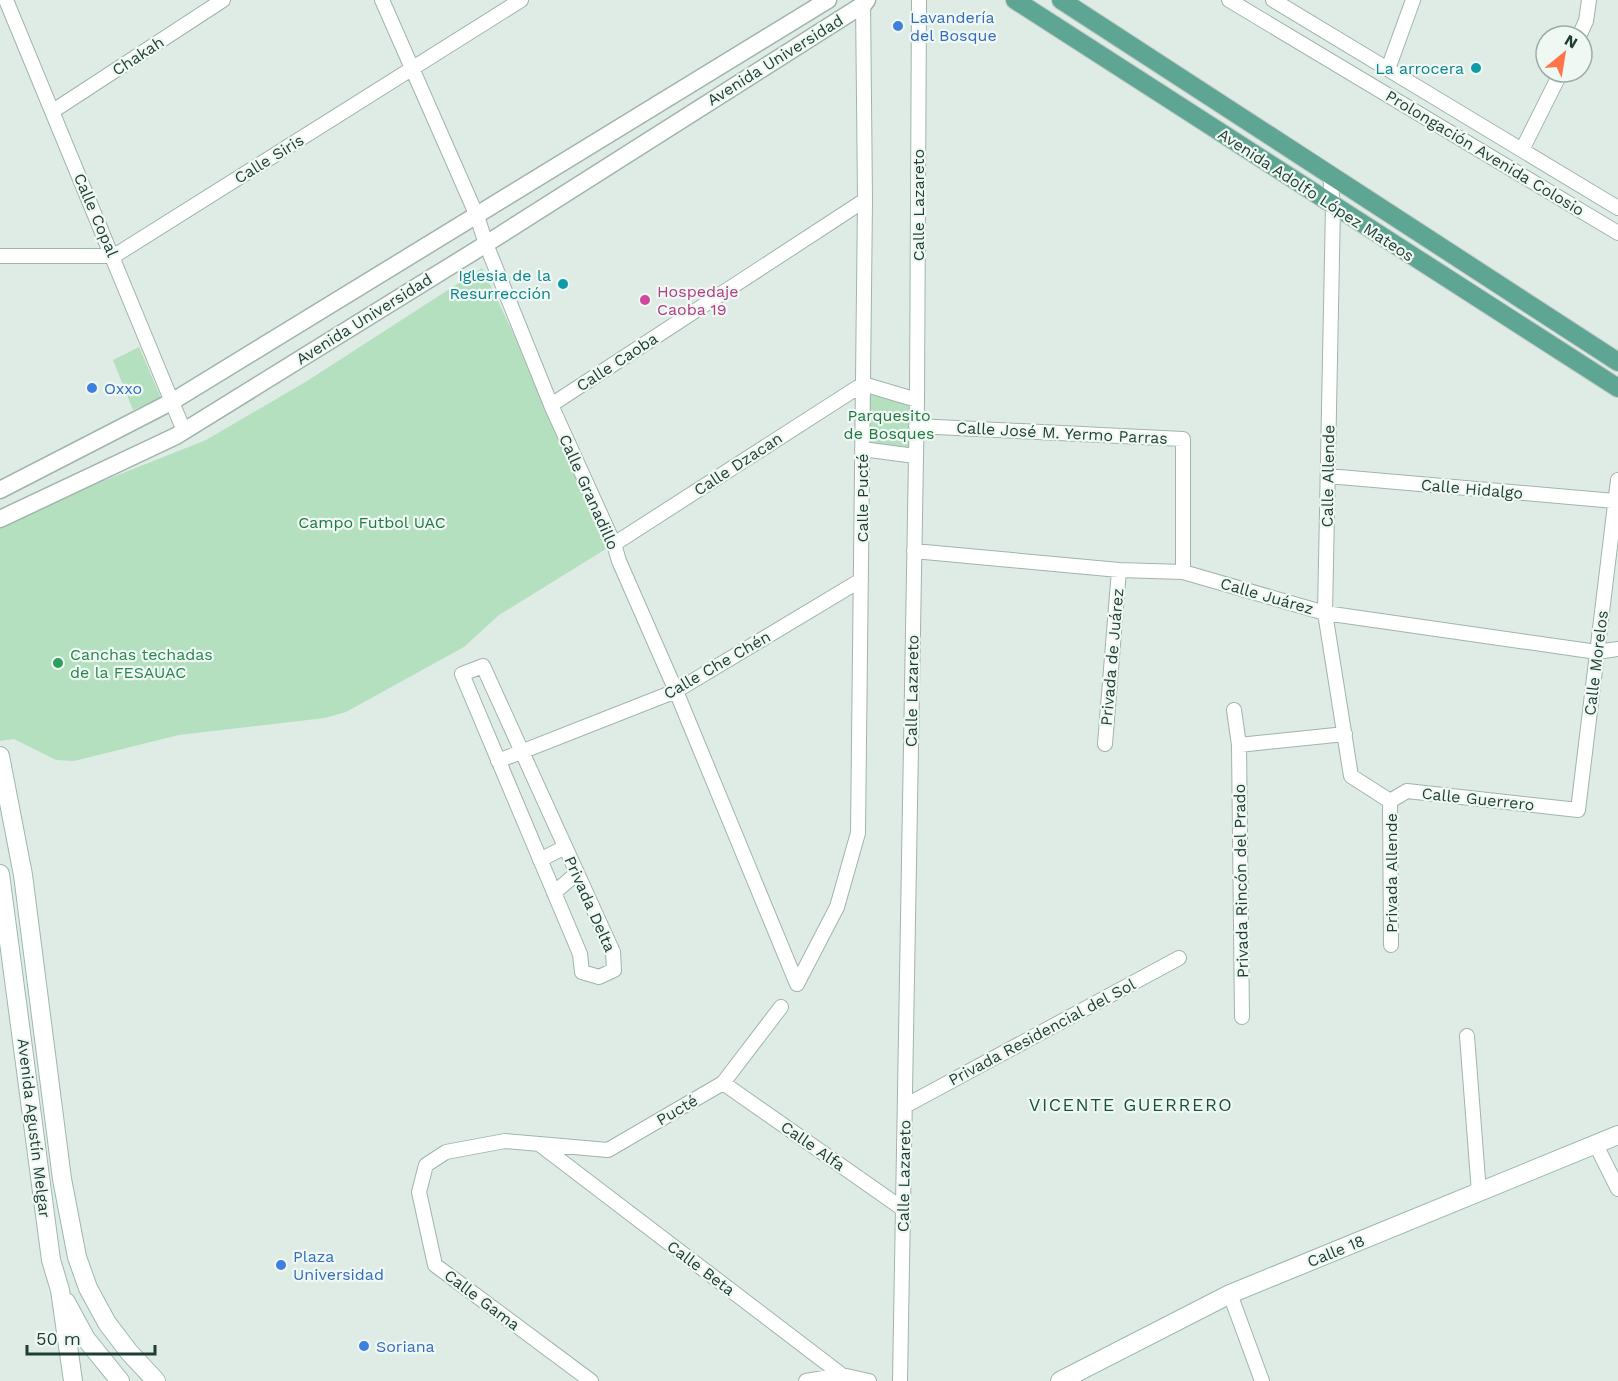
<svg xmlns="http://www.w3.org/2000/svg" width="1618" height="1381" font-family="'Work Sans',sans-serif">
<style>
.green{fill:#b4e0c0}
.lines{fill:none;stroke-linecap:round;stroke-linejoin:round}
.minor-casing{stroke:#a1b4ac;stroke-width:16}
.tertiary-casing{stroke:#a1b4ac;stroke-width:19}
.secondary-casing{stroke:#9cb8ae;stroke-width:20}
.primary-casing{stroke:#c0c9c6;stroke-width:20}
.minor{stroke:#fff;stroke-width:14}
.tertiary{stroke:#fff;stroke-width:16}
.secondary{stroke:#fff;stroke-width:18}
.primary{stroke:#5ea693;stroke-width:18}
.shop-dot{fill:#3f7fe0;stroke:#eff8f3;stroke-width:2}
.culture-dot{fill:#0f9aa8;stroke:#eff8f3;stroke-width:2}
.hotel-dot{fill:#d1479c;stroke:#eff8f3;stroke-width:2}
.leisure-dot{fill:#2e9e5b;stroke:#eff8f3;stroke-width:2}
.labels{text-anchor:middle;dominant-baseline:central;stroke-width:4.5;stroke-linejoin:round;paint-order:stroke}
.shop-label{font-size:16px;fill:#366cbe;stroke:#eff8f3;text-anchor:start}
.street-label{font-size:16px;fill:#1e3d34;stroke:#eff8f3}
.culture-label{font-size:16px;fill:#0d838f;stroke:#eff8f3;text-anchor:end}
.hotel-label{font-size:16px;fill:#b23c85;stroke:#eff8f3;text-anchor:start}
.park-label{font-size:16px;fill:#247844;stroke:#eff8f3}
.leisure-label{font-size:16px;fill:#27864d;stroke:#eff8f3;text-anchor:start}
.neighbourhood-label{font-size:18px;letter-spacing:1.5px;fill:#185143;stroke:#eff8f3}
</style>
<rect width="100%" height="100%" fill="#deece5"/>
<!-- green -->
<path class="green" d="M482,268L614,544L499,615L464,647L346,712L325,718L179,735L74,761L56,760L14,739L0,741V522L206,440L307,381Z
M139,347L161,398L133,410L113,360Z
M866,387L913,402V453L865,447Z"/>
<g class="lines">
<!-- minor casing -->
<g class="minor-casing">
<path id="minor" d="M6,0L184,431
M382,0L477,216L486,244L551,405L614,544L619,561L676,691L797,984
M1229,0L1618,233
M1273,0L1618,208
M1579,36L1586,21L1589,0
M1388,69L1413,0
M53,111L223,0
M1522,150L1561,72
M1330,175L1333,206L1325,613L1351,776L1390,801L1407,791L1578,810L1618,480
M0,256H114L521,0
M551,405L865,200
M916,426L1183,439V572
M862,449L915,456
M1328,476L1615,501
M614,544L863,384L917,400
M914,551L1119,570L1183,572L1325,613L1597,652L1618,649
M483,666L613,952L614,970L599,977L582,972L580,954L462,674Z
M1234,710L1239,745L1242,1017
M1105,744L1119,570
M1239,745L1345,734
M498,761L676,691L861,580
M1390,801L1391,945
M540,860L565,847
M554,893L577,873
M797,984L837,907L858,833L865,200L863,0
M1467,1036L1479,1193
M723,1083L903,1209
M905,1106L1179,958
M539,1144L842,1375L869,1381
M1596,1145L1618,1189
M1230,1294L1262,1381
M591,1381L435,1265L419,1192L426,1165L446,1152L505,1141L608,1150L723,1083L781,1007
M806,1381L842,1375
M900,1381L917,400L919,0"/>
</g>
<!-- tertiary casing -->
<g class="tertiary-casing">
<path id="tertiary" d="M0,490L173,401L828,0
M0,519L176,436L486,244L864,4L867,0"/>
</g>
<!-- secondary casing -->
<g class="secondary-casing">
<path id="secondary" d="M0,756L23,875L62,1179L77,1257L88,1288L107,1323L129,1352L156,1381
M0,874L51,1260L60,1290L73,1381
M66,1302L86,1339L120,1381
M1060,1381L1230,1294L1618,1135"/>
</g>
<!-- primary casing -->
<g class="primary-casing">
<path id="primary" d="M1015,0L1618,388
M1061,0L1618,362"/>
</g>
<!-- minor -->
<use href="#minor" class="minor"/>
<!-- tertiary -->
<use href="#tertiary" class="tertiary"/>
<!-- secondary -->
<use href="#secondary" class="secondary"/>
<!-- primary -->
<use href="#primary" class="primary"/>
</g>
<!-- markers -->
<g class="shop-dot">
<circle cx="898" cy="26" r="6"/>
<circle cx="92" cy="388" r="6"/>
<circle cx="281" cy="1265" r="6"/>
<circle cx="364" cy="1346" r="6"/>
</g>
<g class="culture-dot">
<circle cx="1476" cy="68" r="6"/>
<circle cx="563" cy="284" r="6"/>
</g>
<circle class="hotel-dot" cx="645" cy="300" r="6"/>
<circle class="leisure-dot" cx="58" cy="663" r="6"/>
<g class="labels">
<!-- shop labels -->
<g class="shop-label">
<text x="910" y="17">Lavandería<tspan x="910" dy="18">del Bosque</tspan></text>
<text x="104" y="388">Oxxo</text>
<text x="293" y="1256">Plaza<tspan x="293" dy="18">Universidad</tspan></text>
<text x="376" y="1346">Soriana</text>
</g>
<!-- street labels -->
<g class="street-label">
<text transform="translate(138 56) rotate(-33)">Chakah</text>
<text transform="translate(775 60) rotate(-32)">Avenida Universidad</text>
<text transform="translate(1485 153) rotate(31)">Prolongación Avenida Colosio</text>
<text transform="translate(269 159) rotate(-32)">Calle Siris</text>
<text transform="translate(1316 195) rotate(33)">Avenida Adolfo López Mateos</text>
<text transform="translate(918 205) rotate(-90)">Calle Lazareto</text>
<text transform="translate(96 215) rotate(67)">Calle Copal</text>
<text transform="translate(364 319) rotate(-32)">Avenida Universidad</text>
<text transform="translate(617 362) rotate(-33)">Calle Caoba</text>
<text transform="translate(1062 433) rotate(3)">Calle José M. Yermo Parras</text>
<text transform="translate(738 464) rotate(-33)">Calle Dzacan</text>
<text transform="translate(1328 476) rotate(-89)">Calle Allende</text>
<text transform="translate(1472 489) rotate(5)">Calle Hidalgo</text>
<text transform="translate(589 492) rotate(66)">Calle Granadillo</text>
<text transform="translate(862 498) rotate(-90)">Calle Pucté</text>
<text transform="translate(1267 596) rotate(16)">Calle Juárez</text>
<text transform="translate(1112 657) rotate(-85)">Privada de Juárez</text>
<text transform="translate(1596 663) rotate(-83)">Calle Morelos</text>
<text transform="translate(717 665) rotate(-30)">Calle Che Chén</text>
<text transform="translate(912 691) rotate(-89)">Calle Lazareto</text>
<text transform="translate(1478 799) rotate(6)">Calle Guerrero</text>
<text transform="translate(1391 873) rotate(-90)">Privada Allende</text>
<text transform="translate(1241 881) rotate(-91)">Privada Rincón del Prado</text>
<text transform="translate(590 904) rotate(66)">Privada Delta</text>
<text transform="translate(1042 1032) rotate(-28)">Privada Residencial del Sol</text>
<text transform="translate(677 1110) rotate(-30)">Pucté</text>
<text transform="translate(34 1128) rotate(83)">Avenida Agustín Melgar</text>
<text transform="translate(813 1146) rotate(35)">Calle Alfa</text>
<text transform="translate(904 1176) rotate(-89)">Calle Lazareto</text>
<text transform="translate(1336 1251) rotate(-22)">Calle 18</text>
<text transform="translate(701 1268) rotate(37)">Calle Beta</text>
<text transform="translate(482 1300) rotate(37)">Calle Gama</text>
</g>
<!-- culture labels -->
<g class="culture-label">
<text x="1464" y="68">La arrocera</text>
<text x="551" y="275">Iglesia de la<tspan x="551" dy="18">Resurrección</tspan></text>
</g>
<!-- hotel labels -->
<g class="hotel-label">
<text x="657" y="291">Hospedaje<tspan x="657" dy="18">Caoba 19</tspan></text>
</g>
<!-- park labels -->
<g class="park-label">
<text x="889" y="415">Parquesito<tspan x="889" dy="18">de Bosques</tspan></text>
<text x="372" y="522">Campo Futbol UAC</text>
</g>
<!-- leisure labels -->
<g class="leisure-label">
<text x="70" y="654">Canchas techadas<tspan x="70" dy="18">de la FESAUAC</tspan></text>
</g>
<!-- neighbourhood labels -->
<g class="neighbourhood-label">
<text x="1131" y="1104">VICENTE GUERRERO</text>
</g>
</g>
<!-- north arrow -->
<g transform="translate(1564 54) rotate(30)"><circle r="28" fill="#eff8f3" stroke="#9bada7" stroke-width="1.5"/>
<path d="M0-4.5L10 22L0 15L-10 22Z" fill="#ff7549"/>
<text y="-9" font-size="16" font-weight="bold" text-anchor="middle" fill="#1e3d34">N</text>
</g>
<!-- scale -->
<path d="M27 1345v9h128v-9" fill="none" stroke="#1e3d34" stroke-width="3"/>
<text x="36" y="1345" font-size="18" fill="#1e3d34" stroke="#eff8f3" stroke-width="4.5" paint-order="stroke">50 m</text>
</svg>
